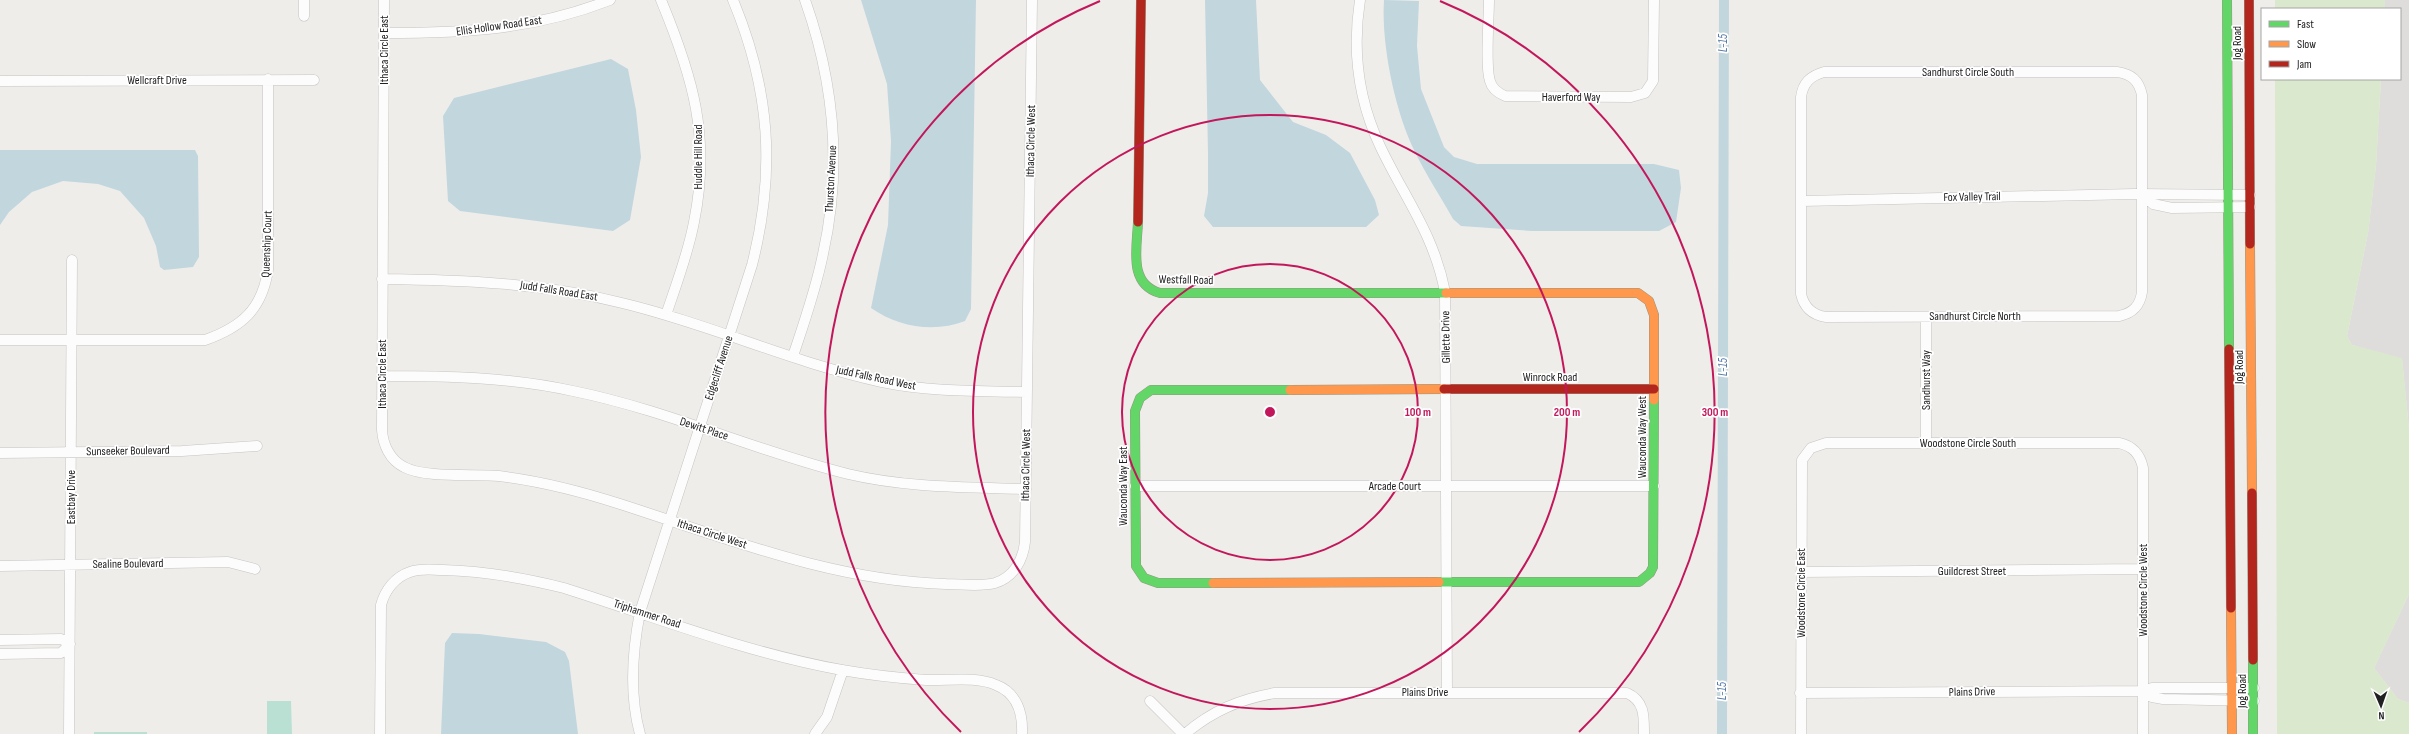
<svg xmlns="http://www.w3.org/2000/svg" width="2409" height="734" font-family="'Sofia Sans Condensed',sans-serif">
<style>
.residential{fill:#dedddb}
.grass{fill:#dae8cd}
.pitch{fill:#bae0d3}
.water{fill:#c2d6de}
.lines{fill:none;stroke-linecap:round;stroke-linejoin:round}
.canal{stroke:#c2d6de;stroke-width:10}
.street-casing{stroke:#c5c4c2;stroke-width:11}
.fast-casing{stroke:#949784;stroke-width:10}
.slow-casing{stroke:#949784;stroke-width:10}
.jam-casing{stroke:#949784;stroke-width:10}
.street{stroke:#fdfcfc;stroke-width:10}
.fast{stroke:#63d668;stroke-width:9}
.slow{stroke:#ff974d;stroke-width:9}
.jam{stroke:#b3261e;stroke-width:9}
.ring{fill:none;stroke:#c2185b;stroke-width:2}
.labels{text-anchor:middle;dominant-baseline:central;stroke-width:3.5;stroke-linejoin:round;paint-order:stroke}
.street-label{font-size:12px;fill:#212121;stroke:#fff}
.water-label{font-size:13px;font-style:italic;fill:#5678a7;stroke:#fff}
.centre{fill:#c2185b;stroke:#fff;stroke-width:2}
.ring-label{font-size:12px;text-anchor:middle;font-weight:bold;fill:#c2185b;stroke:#fff;stroke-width:3.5;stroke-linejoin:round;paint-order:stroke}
</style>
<rect width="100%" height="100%" fill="#efedea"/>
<!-- residential -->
<path class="residential" d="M2385,0H2409V429L2402,359L2352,345L2347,336L2368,233L2376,165L2381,79H2400V9H2385Z
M2409,594V703L2398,699L2374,668Z"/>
<!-- grass -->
<path class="grass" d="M2275,0H2385V9H2275Z
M2275,79H2381L2376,165L2368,233L2347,336L2352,345L2402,358L2409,429V594L2374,668L2398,699L2409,703V734H2277Z"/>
<!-- pitch -->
<path class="pitch" d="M267,701H291L292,734H267Z
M94,732H147V734H94Z"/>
<!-- water -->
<path class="water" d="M861,0H976L971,309L965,321C934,333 898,327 871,308L888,225L891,141L887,84Z
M1205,0H1256L1260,80L1293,122L1326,135L1350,153L1375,200L1379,215L1366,227H1213L1204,216L1208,193V154Z
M1384,0L1419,1L1417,46L1421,89L1444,147L1454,157L1477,164H1654L1679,170L1681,188L1676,222L1659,231H1532L1461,226L1453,219C1441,197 1426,175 1415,152C1395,112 1381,44 1384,0Z
M611,59L628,69L636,110L641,157L630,220L613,231L460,211L448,201L443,116L454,98Z
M0,150H195L198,156L199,257L193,267L164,270L160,267L156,246L144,218L120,191L98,184L63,181L32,192L9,212L0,225Z
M452,633L479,634L546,642L565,652L569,661L578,734H441L445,643Z"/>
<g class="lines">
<!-- canal -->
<path class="canal" d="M1722,734L1724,0"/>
<!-- street casing -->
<g class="street-casing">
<path id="street" d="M384,0L382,430C383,445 390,460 404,467C424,478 474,474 499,476C540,481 580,491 620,504C726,538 833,581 946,584C962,584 980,587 995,583C1014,577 1023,560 1025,542L1032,0
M661,0C693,77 711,138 694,222C688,254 676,285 666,315
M1360,0C1352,51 1358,99 1380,146C1404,197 1434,234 1445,292L1447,692
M1489,0C1489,19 1485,66 1490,81C1492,89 1498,93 1505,96L1631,97L1645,93L1653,81L1654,0
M304,16V0
M384,33C466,33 533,30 610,0
M1824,72H2117C2132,74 2139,81 2142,95V292C2140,306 2133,313 2119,316L1826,317C1812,315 1804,307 1801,294V97C1803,83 1810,76 1824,72Z
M0,81L314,80
M2142,194L2153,204L2172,208L2250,207
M1802,201L2135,194L2250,195
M382,279C464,280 543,283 622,303C710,324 793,363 882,382C930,392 979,391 1027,392
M1926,317V443
M0,340H205C242,327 262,309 268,270V79
M793,356C804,323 816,289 823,254C842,169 834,82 805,0
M382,376C446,376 510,377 573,391C667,410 755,451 848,474C907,488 966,487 1026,489
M0,453L182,451L257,446
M1135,486H1654
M0,566L228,562L255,569
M1801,572L2143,569
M0,640L61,639L70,644L61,653L0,654
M2143,691L2152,697L2163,699L2254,701
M1800,693L2143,691L2152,688H2254
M1150,701L1183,734
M69,734L72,260
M380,734L381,605C385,590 395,577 410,572C421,568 432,570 443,570C484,571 524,578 564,588C655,617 747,653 842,670C870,675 898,678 926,680C948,681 976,676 996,685C1017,693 1023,713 1022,734
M640,734C629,694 632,653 640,612L752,265C776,171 770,89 733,0
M815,734L827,717L843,670
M1185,734C1212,711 1240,699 1275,693H1627C1645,701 1644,717 1644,734
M1801,734L1802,460L1811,448L1826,443H2119C2133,446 2140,454 2143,468V734"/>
</g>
<!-- fast casing -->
<g class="fast-casing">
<path id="fast" d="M2227,0L2229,349
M1138,222C1137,248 1128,284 1160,293H1446
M1439,582H1639L1650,573L1653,567L1654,400
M1213,583H1158L1144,578L1136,566L1135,411L1140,398L1151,390H1290
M2253,660V734"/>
</g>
<!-- slow casing -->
<g class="slow-casing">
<path id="slow" d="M2250,244L2252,493
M1446,293H1638L1649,301L1654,315V400
M1290,390L1444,389
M1213,583L1439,582
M2231,608L2232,734"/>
</g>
<!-- jam casing -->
<g class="jam-casing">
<path id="jam" d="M2249,0L2250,244
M1138,222L1141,0
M2229,349L2231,608
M1444,389H1654
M2252,493L2253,660"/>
</g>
<!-- street -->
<use href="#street" class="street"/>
<!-- fast -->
<use href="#fast" class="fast"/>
<!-- slow -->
<use href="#slow" class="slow"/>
<!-- jam -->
<use href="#jam" class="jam"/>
</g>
<!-- distance rings -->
<g class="ring">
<circle cx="1270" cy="412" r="148"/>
<circle cx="1270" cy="412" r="297"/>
<path d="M961 732A445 445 0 0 1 1100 1M1440 1A445 445 0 0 1 1579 732"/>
</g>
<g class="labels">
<!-- street labels -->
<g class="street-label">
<text transform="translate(499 26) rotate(-8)">Ellis Hollow Road East</text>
<text transform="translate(2237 43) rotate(-90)">Jog Road</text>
<text transform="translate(384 50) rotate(-90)">Ithaca Circle East</text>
<text x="1968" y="72">Sandhurst Circle South</text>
<text x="157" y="80">Wellcraft Drive</text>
<text x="1571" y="97">Haverford Way</text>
<text transform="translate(1031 141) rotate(-89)">Ithaca Circle West</text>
<text transform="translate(698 157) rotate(-90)">Huddle Hill Road</text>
<text transform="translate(831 179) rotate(-87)">Thurston Avenue</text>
<text transform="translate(1972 197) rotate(-1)">Fox Valley Trail</text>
<text transform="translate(267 244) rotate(-88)">Queenship Court</text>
<text transform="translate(1186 280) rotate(1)">Westfall Road</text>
<text transform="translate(559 291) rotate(9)">Judd Falls Road East</text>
<text x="1975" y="316">Sandhurst Circle North</text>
<text transform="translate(1446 337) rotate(-91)">Gillette Drive</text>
<text transform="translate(2239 367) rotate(-90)">Jog Road</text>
<text transform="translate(719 368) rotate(-72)">Edgecliff Avenue</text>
<text transform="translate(382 374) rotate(-90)">Ithaca Circle East</text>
<text x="1550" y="377">Winrock Road</text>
<text transform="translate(876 378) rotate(12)">Judd Falls Road West</text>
<text transform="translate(1926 380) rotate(-90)">Sandhurst Way</text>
<text transform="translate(704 429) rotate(18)">Dewitt Place</text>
<text transform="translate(1642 437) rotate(-90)">Wauconda Way West</text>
<text x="1968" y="443">Woodstone Circle South</text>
<text transform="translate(128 451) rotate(-1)">Sunseeker Boulevard</text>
<text transform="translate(1026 465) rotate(-89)">Ithaca Circle West</text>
<text transform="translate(1123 486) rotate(-90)">Wauconda Way East</text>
<text x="1395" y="486">Arcade Court</text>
<text transform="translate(71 497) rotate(-90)">Eastbay Drive</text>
<text transform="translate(712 534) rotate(18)">Ithaca Circle West</text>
<text transform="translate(128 564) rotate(-1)">Sealine Boulevard</text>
<text x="1972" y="571">Guildcrest Street</text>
<text transform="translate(2143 590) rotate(-90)">Woodstone Circle West</text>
<text transform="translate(1801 593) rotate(-90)">Woodstone Circle East</text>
<text transform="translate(647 614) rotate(18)">Triphammer Road</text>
<text transform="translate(2242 691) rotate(-90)">Jog Road</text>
<text x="1425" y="692">Plains Drive</text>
<text transform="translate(1972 692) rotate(-1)">Plains Drive</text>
</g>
<!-- water labels -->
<g class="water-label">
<text transform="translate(1723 43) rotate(-90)">L-15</text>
<text transform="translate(1723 367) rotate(-90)">L-15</text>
<text transform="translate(1722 691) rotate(-90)">L-15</text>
</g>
</g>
<circle cx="1270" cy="412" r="6" class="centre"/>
<g class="ring-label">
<text x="1418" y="416">100 m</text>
<text x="1567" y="416">200 m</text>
<text x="1715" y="416">300 m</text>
</g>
<!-- legend -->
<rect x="2261" y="8" width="140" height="72" fill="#ffffff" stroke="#a6a6a6"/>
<rect x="2269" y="21" width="20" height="6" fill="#63d668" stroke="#a6a6a6"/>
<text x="2297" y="28" font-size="12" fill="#212121">Fast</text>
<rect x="2269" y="41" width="20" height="6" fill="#ff974d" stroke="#a6a6a6"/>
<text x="2297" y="48" font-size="12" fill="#212121">Slow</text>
<rect x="2269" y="61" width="20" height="6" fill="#b3261e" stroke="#a6a6a6"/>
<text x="2297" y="68" font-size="12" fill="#212121">Jam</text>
<!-- north arrow -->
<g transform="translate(2381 706) rotate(178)" stroke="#ffffff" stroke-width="3" paint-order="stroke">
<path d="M0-3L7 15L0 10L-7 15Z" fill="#212121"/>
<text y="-6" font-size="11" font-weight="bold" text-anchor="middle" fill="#212121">N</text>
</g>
</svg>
